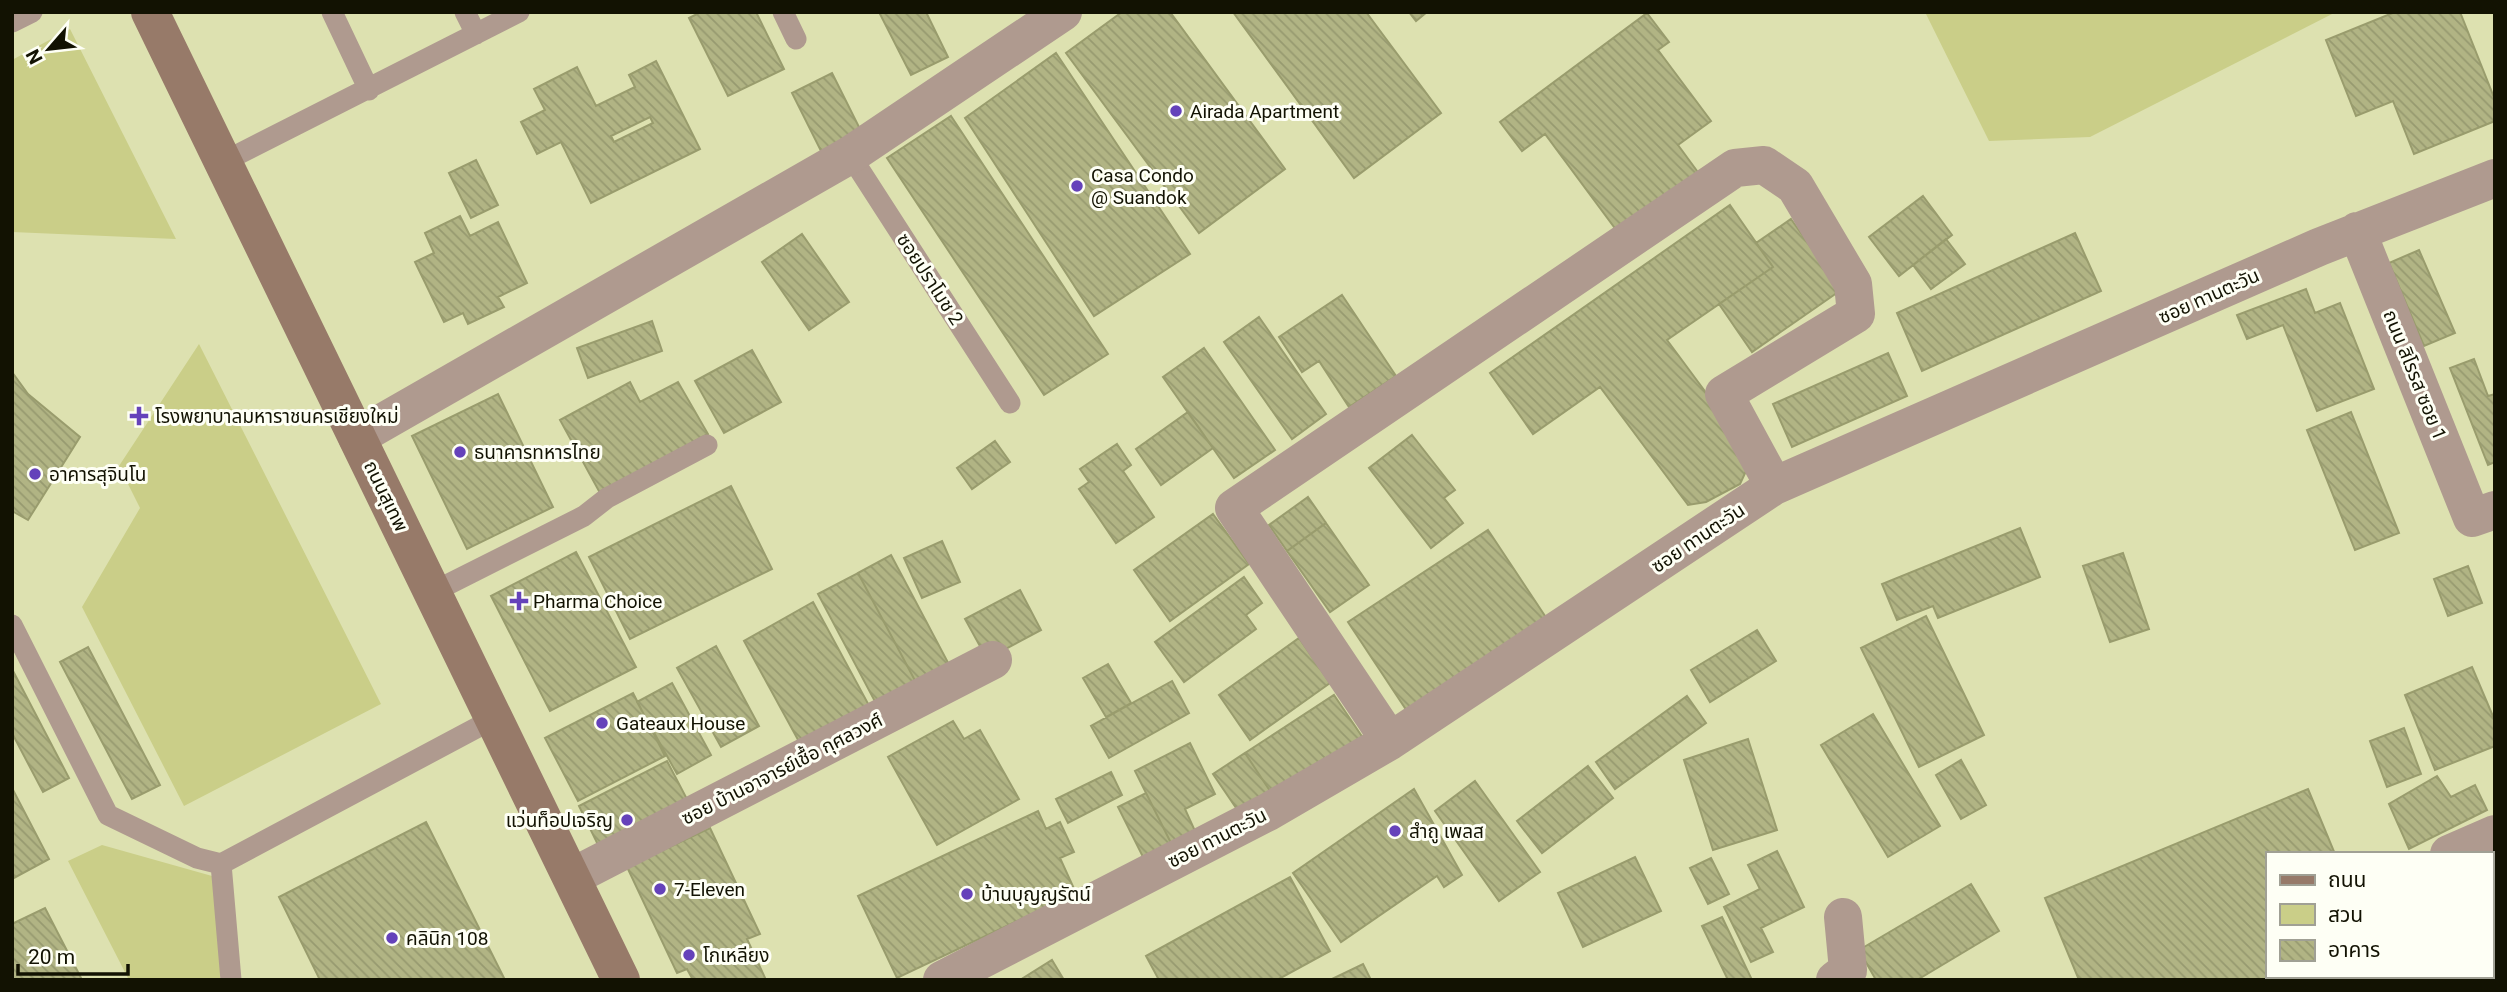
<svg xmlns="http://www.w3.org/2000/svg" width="2507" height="992" font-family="Roboto,'Noto Sans Thai',sans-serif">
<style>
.green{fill:#cace88}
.building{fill:url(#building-back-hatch);stroke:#999c6d;stroke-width:2;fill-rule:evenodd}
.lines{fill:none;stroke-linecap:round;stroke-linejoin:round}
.lane{stroke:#af9a8f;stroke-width:21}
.street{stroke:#af9a8f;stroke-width:38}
.secondary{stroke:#977a69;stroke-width:38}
.poi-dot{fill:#6542ba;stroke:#fefff5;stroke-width:2.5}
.labels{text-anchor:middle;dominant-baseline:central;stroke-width:6;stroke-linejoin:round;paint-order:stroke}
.poi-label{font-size:19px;fill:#121202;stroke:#fefff5;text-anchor:start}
.street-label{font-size:19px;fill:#121202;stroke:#fefff5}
</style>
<defs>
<pattern id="building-back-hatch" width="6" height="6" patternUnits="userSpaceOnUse" patternTransform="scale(1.75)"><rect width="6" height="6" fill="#b1b484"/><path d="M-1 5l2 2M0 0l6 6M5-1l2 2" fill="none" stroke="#979a70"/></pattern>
</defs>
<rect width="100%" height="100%" fill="#dde1b0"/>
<!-- green -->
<path class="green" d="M1925,12H2336L2090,137L1989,141Z
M70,29L176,239L12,232V60Z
M199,344L381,704L184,806L82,607L140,508L119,466Z
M102,845L212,876L227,918L220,980H129L68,861Z"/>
<!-- building -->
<path class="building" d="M701,12H756L784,69L728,96L689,18Z
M879,12H926L948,57L911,75Z
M1122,12H1170L1285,169L1199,233L1066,53Z
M1233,12H1366L1441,113L1354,178Z
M1409,12H1427L1416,21Z
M2395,12H2460L2495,100V121L2414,154L2393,101L2356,116L2326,40Z
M1647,13L1669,42L1658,50L1711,121L1678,145L1700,175L1620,235L1545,134L1522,151L1500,122Z
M1056,53L1190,254L1094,316L965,118Z
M656,61L700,149L591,203L561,142L537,154L521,122L545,110L534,89L577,67L596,106L635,87L629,75ZM650,117L653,123L614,142L611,136Z
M832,73L862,133L822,153L792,93Z
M951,116L1108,354L1044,395L887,158Z
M476,160L498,205L471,218L449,173Z
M1923,196L1952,235L1899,276L1869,237Z
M1730,205L1773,267L1667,340L1753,456L1740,484L1706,502L1688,505L1600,387L1533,434L1490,373Z
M460,216L470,236L498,222L527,283L498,297L504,307L468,324L463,313L444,322L415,262L434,253L425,233Z
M1791,219L1841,290L1752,352L1719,304L1773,267L1756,243Z
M2075,233L2101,291L1922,371L1897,313Z
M802,234L849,302L809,330L762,262Z
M1946,239L1965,264L1931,289L1913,265Z
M2419,250L2455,333L2424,346L2389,263Z
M2306,289L2315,313L2340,303L2374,389L2317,411L2283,325L2247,339L2237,315Z
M1342,295L1396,376L1349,407L1319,361L1302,372L1279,337Z
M1259,317L1326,414L1292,439L1224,342Z
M652,321L662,351L588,378L577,348Z
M1204,348L1275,450L1234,478L1163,377Z
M752,350L781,402L724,433L695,381Z
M1888,353L1907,396L1792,447L1773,404Z
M2474,359L2488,396L2495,394V462L2488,465L2450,368Z
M12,372L28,394L80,437L28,520L12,511Z
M630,382L640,402L678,382L708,434L600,493L560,420Z
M498,394L553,507L467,549L412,436Z
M1188,412L1213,448L1161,485L1136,449Z
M2351,412L2399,533L2355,550L2307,430Z
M1412,435L1455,490L1444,498L1463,523L1431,548L1369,468Z
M995,441L1010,462L972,489L957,468Z
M1117,444L1131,465L1123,471L1154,517L1116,543L1079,489L1089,482L1080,469Z
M731,486L772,569L630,639L589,557Z
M1308,497L1326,523L1287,551L1269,525Z
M1213,514L1249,564L1170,621L1134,570Z
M1326,523L1369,585L1330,612L1287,551Z
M2020,528L2040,577L1938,618L1933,606L1897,620L1882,584Z
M1488,530L1549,622L1409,714L1348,622Z
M942,541L960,582L922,598L904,558Z
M576,552L636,667L550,711L491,596Z
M2123,553L2149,629L2110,642L2083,566Z
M891,555L953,672L920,690L858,573Z
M2468,566L2482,603L2448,616L2434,579Z
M858,573L920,690L880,711L818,594Z
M1244,577L1262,603L1246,615L1256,629L1184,682L1155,642Z
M1020,590L1041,630L987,659L965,619Z
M813,602L872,711L803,749L744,641Z
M1926,616L1984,735L1919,767L1861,648Z
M1757,630L1776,661L1710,702L1691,670Z
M1299,638L1330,683L1250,740L1219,695Z
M716,646L759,726L721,747L677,668Z
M88,647L160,785L132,799L60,662Z
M1108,664L1131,703L1106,717L1083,678Z
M2472,667L2495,721V746L2435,770L2405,695Z
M12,669L69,778L43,792L12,733Z
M1172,681L1189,713L1109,758L1091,726Z
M672,683L711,755L677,774L637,702Z
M633,693L665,756L578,801L545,738Z
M1334,695L1363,738L1274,797L1245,753Z
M1687,696L1706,723L1615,789L1596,762Z
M1873,714L1940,826L1888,857L1821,745Z
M953,721L964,739L980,730L1019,799L937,845L888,757Z
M2404,728L2421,774L2387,787L2370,741Z
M1748,739L1777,830L1713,850L1684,760Z
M1190,743L1215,794L1185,809L1195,831L1171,843L1135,771Z
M1245,753L1274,797L1243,818L1213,774Z
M1961,760L1986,805L1961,819L1936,775Z
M667,761L689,803L600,849L579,806Z
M1588,766L1613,798L1542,853L1517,821Z
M1111,772L1122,795L1068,823L1056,799Z
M2437,776L2451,797L2475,785L2487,810L2409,849L2389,804Z
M1475,781L1540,872L1499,901L1435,811Z
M12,788L49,859L12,879Z
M1414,789L1462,875L1444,887L1437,876L1341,942L1293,873Z
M2308,789L2335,854H2267V976H2432L2433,980H2079L2045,898Z
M1146,793L1171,843L1143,857L1118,807Z
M1038,811L1046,829L1060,822L1074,852L1060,858L1076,893L897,978L858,896Z
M426,822L505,980H320L279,897Z
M710,828L760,934L747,939L766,980H693L687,969L677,973L627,867Z
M1777,851L1804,907L1761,928L1773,952L1751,962L1724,907L1760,889L1748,865Z
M1635,857L1661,911L1583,947L1558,893Z
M1711,858L1729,894L1708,904L1690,868Z
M1290,877L1330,951L1277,980H1159L1146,956Z
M1971,884L1999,931L1917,980H1876L1859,950Z
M45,908L80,976L82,980H12V924Z
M2495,912V946L2491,938V913Z
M1722,917L1752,980H1728L1702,926Z
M1052,960L1064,980H1020Z
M1363,964L1371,980H1330Z"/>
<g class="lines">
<!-- lane -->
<path class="lane" d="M332,12L369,90
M465,12L476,34
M783,12L796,39
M12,22L32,12
M850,155L1010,403
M223,162L519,12
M433,592L584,516L607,498L707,445
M12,625L108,815L197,858L221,864L495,718
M221,864L231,980"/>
<!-- street -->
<path class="street" d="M2357,231L2472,518L2495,510
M357,437L850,155L1063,12
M1390,741L1234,508L1735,168L1764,165L1795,186L1853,284L1856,314L1724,394L1774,486
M2449,854L2495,834
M572,877L993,660
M942,980L1268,812L1390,741L1774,486L2319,247L2495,178
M1835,980L1848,970L1843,917"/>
<!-- secondary -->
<path class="secondary" d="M150,12L621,980"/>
</g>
<!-- markers -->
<g class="poi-dot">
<circle cx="1176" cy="111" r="7"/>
<circle cx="1077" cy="186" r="7"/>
<path d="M135.5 405.5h7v7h7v7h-7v7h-7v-7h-7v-7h7z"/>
<circle cx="460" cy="452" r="7"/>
<circle cx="35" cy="474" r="7"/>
<path d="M515.5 590.5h7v7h7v7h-7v7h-7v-7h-7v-7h7z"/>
<circle cx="602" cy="723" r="7"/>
<circle cx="627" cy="820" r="7"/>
<circle cx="1395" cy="831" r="7"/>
<circle cx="660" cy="889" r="7"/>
<circle cx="967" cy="894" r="7"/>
<circle cx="392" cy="938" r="7"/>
<circle cx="689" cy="955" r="7"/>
</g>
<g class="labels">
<!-- poi labels -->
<g class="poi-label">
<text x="1190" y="111">Airada Apartment</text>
<text x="1091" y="175">Casa Condo<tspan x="1091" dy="22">@ Suandok</tspan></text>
<text x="155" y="416">โรงพยาบาลมหาราชนครเชียงใหม่</text>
<text x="474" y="452">ธนาคารทหารไทย</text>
<text x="49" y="474">อาคารสุจินโน</text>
<text x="533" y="601">Pharma Choice</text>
<text x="616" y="723">Gateaux House</text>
<text x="613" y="820" text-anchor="end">แว่นท็อปเจริญ</text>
<text x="1409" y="831">สำถู เพลส</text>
<text x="674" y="889">7-Eleven</text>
<text x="981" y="894">บ้านบุญญรัตน์</text>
<text x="406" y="938">คลินิก 108</text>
<text x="703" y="955">โกเหลียง</text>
</g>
<!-- street labels -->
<g class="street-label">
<text transform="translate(930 279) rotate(57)">ซอยปราโมช 2</text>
<text transform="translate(2209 296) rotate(-24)">ซอย ทานตะวัน</text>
<text transform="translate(2415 375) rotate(68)">ถนน สิโรรส ซอย 1</text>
<text transform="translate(386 496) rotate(64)">ถนนสุเทพ</text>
<text transform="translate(1698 538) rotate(-34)">ซอย ทานตะวัน</text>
<text transform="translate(782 769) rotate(-27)">ซอย บ้านอาจารย์เชื้อ กุศลวงศ์</text>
<text transform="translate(1217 838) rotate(-27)">ซอย ทานตะวัน</text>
</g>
</g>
<!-- border -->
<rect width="2507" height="992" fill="none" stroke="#121202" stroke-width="28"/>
<!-- legend -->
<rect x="2266" y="852" width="228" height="126" fill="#fefff5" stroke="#a0a094" stroke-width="2"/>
<rect x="2280" y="875" width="35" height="10" fill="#977a69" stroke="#a0a094" stroke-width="2"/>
<text x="2328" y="887" font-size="21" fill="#121202">ถนน</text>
<rect x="2280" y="904" width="35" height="21" fill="#cace88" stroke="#a0a094" stroke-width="2"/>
<text x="2328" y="922" font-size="21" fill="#121202">สวน</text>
<rect x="2280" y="940" width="35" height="21" fill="url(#building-back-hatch)" stroke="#a0a094" stroke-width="2"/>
<text x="2328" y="957" font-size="21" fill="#121202">อาคาร</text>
<!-- north arrow -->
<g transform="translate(49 49) rotate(242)" stroke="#fefff5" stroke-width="5" paint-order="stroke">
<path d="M0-5L12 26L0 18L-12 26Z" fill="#121202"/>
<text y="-10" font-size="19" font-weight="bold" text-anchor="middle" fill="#121202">N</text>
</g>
<!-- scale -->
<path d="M18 964v10h110v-10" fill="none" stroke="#121202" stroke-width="3.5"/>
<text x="28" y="964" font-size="21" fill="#121202" stroke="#fefff5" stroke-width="5" paint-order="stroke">20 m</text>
</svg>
